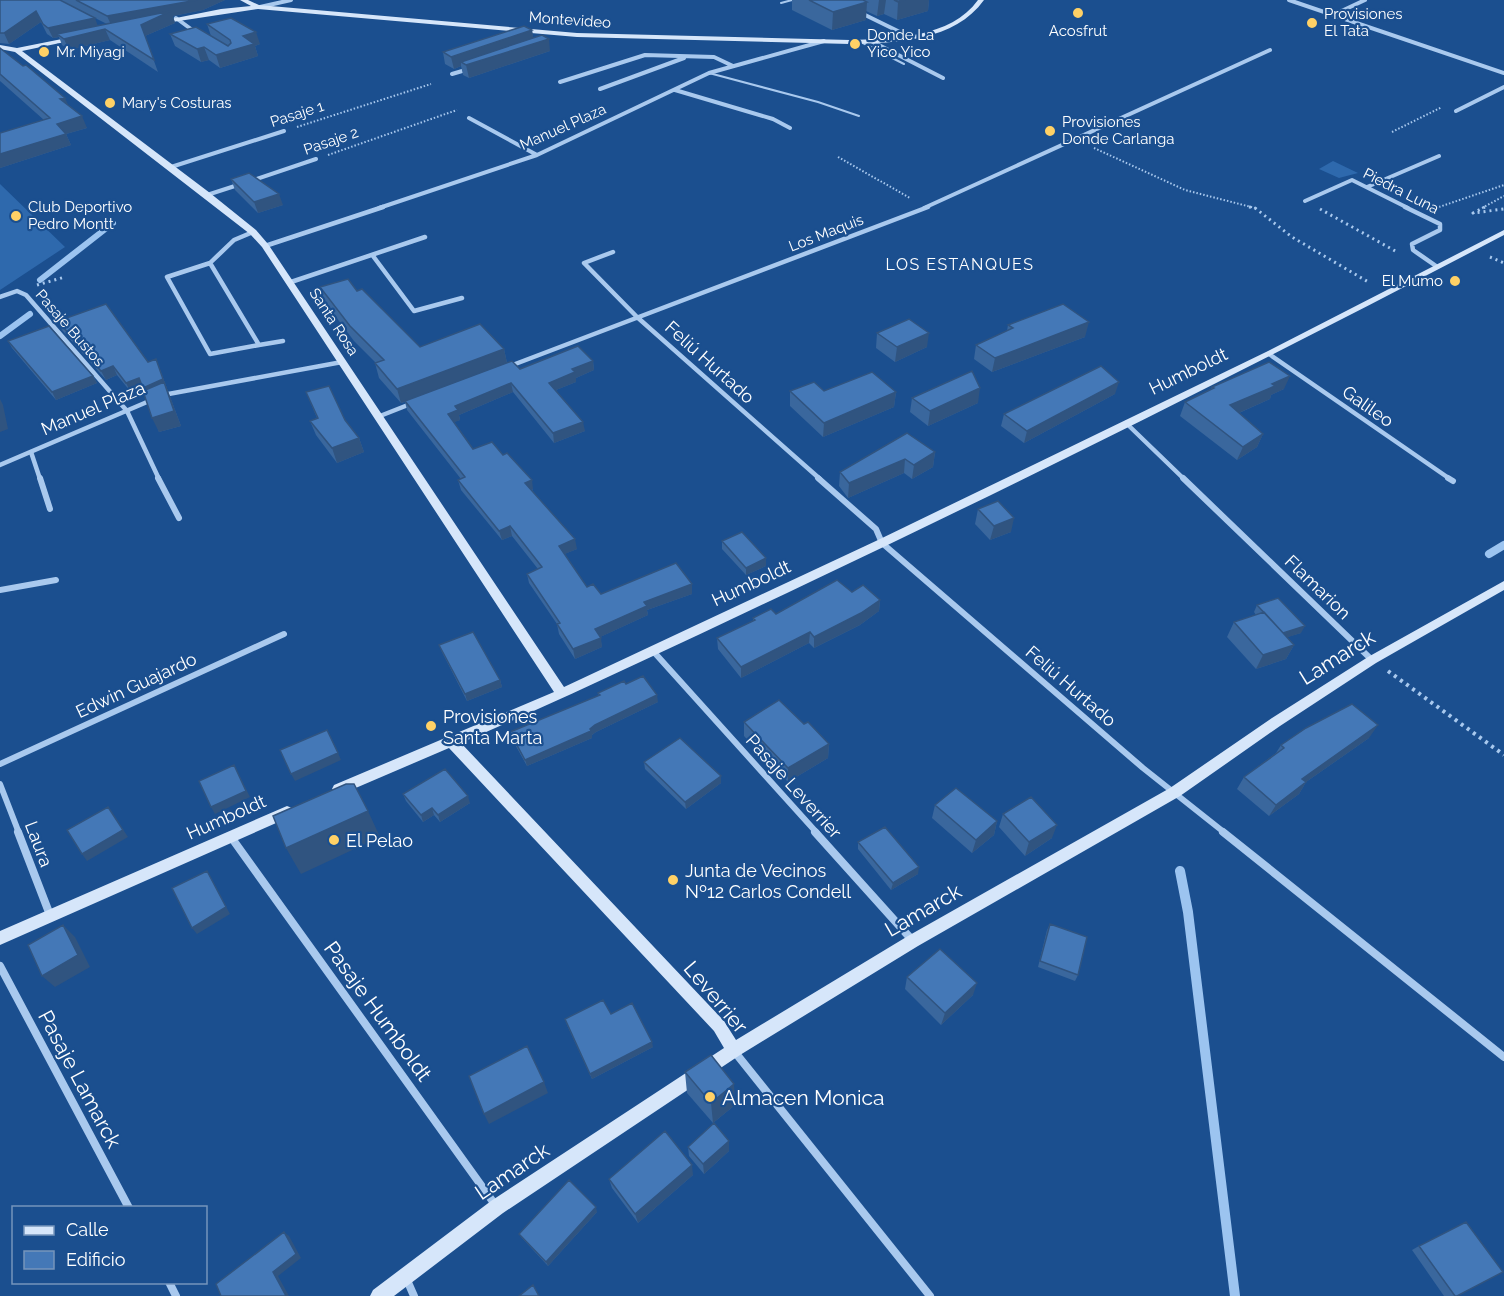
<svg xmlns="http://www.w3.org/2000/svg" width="1504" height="1296" font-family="Raleway,sans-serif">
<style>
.green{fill:#2e69ad}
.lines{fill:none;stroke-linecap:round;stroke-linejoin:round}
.stream-far2{stroke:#9cc4f0;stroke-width:6}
.stream-far1{stroke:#9cc4f0;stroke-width:8}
.stream{stroke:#9cc4f0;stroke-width:10}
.path-far2{stroke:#a9c9ee;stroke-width:2;stroke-dasharray:1.5 2;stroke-linecap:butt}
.path-far1{stroke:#a9c9ee;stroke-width:3;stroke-dasharray:2 4;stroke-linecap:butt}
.path{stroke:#a9c9ee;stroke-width:4;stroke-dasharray:3 4.5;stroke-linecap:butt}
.lane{stroke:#a9c9ee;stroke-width:2}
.street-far3{stroke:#a9c9ee;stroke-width:4}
.street-far2{stroke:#a9c9ee;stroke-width:4.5}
.street-far1{stroke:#a9c9ee;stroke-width:6}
.street{stroke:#a9c9ee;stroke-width:8}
.secondary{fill:#d6e6fa;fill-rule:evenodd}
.wall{fill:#3a679d;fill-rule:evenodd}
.shaded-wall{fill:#305480}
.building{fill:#4478b7;stroke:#305480;stroke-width:1.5}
.poi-dot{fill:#ffd166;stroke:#1b4f8f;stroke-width:2}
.labels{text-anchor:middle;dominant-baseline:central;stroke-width:4.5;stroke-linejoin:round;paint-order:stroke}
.far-poi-label{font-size:15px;fill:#fff;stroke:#1b4f8f;text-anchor:start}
.far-street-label{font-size:15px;fill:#fff;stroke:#1b4f8f}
.far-neighbourhood-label{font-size:16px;letter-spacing:1.5px;fill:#fff;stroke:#1b4f8f}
.street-label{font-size:18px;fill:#fff;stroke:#1b4f8f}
.poi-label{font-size:18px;fill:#fff;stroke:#1b4f8f;text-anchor:start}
.near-street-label{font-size:21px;fill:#fff;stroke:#1b4f8f}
.near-poi-label{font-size:21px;fill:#fff;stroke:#1b4f8f;text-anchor:start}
</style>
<rect width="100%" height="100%" fill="#1b4f8f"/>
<!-- green -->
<path class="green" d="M1333,161L1358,173L1339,178L1319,169Z
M0,184L65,247L0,290Z"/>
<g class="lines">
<!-- stream-far2 -->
<path class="stream-far2" d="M40,280L113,223
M0,336L30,314"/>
<!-- stream-far1 -->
<path class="stream-far1" d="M1489,554L1504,545"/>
<!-- stream -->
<path class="stream" d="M1180,871L1188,912L1235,1296"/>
<!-- path-far2 -->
<path class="path-far2" d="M297,127L431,84
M1392,132L1442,107
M1094,148L1185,190L1255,208
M328,155L457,110
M838,157L910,198
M1439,207L1504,185
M1482,208L1504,196"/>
<!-- path-far1 -->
<path class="path-far1" d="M1249,207L1255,208L1292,237L1370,283
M1485,207L1473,213L1504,209
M1320,209L1397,252
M1490,257L1504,263
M37,285L65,277"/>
<!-- path -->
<path class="path" d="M1388,671L1504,755"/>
<!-- lane -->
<path class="lane" d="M781,3L792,0
M861,42L904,64
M709,73L818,102L859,116"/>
<!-- street-far3 -->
<path class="street-far3" d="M1289,0L1504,73
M260,7L291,0
M859,12L910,37
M1333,15L1365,0
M176,18L195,32
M871,41L943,78
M452,74L469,69
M560,82L645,55L714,57L733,66
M600,89L684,58
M675,90L773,119L790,128
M1456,111L1504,87
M469,118L537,155
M171,167L284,131
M251,181L316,159
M1367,187L1439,156
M207,195L241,184
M1305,201L1352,180L1408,208
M379,208L537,155L709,73L824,41
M924,208L1270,50"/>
<!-- street-far2 -->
<path class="street-far2" d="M1405,207L1440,224V230L1412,244L1413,250L1436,266
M265,246L383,207
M613,252L584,263L637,317L820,479
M373,256L414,311L462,298
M210,263L259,345L210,354L167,277Z
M210,263L234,240L253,232
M291,282L425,237
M0,297L17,291L26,295L127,411L159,479
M259,345L283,341
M1269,354L1450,479
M510,366L928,207
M163,395L342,362
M380,416L413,403
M1126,423L1184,479
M31,452L40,479
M0,465L154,399"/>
<!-- street-far1 -->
<path class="street-far1" d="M40,478L50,509
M158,478L179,518
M818,478L876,529L882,543L1143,768L1225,833
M1183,478L1372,660
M1448,478L1453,481
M0,590L56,580
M653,651L817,833
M0,764L284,634
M0,784L19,833"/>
<!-- street -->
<path class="street" d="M18,832L50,915
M815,832L913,941
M1223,832L1504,1057
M231,837L496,1206
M0,966L129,1208
M734,1051L930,1296
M407,1280L414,1296
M169,1282L176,1296"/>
<!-- secondary -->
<path class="secondary" d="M240,0H248L259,5L577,33L850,40C892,39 951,38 978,0H984C955,41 896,43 850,44L577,37L258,9L159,24L156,22L221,9L251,6Z
M77,36L80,38L79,39L22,51L210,193L256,230L268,244L564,687L878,540L1266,352L1504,230V235C1275,355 1044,471 810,582C694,637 579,692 461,743L724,1021L736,1040L908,936L1170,788L1272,718L1368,657L1504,581V590L1376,663L1280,726L1180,796L918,946L740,1055L503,1213L394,1296H370L373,1290L491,1201L724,1048L714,1031L449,748L344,793L339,795L334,793L332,789L334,785L554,692L262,247L250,234L15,52L0,49V45L17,48Z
M287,806L292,808L294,812L292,816L0,945V931Z"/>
</g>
<!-- wall -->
<path class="wall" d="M0,0H225L203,10L173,16L175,23L145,36L158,72L110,40L69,50L62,45L59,37L53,38L47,34L41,22L9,44L0,43ZM65,3L107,24L98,26Z
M792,0H929L928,11L897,20L884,14L877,16L866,11V20L832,30L792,10Z
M207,24L260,44L255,46L258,56L220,68L209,60L201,62L175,46L170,34L211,36Z
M532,30L533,38L550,51L469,78L463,75L461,66L454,69L445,64L443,52Z
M0,48L68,105L87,128L66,134L71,145L0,168V133L44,120L0,81Z
M231,179L283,205L258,213L235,190Z
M320,287L357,291L420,347L504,349L507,363L520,369L593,361L594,370L576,378V382L556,390L585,431L554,443L513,392L459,415L460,420L453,422L473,449L533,489L532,490L577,549L564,554L587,587L601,594L692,584V594L647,610L648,615L600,637L602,647L575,659L559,634L557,624L529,583L527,574L538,569L512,536L502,540L461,490L458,480L461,479L407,410L405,402L401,403L379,378L375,363H376L354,341L324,301Z
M58,321L148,362L156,359L181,426L159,432L142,387L130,391L117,375L106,380L62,330Z
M1008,325L1085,337L992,372L974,359L976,345L1007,331Z
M877,333L927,347L895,362L876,348Z
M8,341L93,376L97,383L56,400L12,348Z
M1212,387L1284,389L1271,395L1270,399L1239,413L1263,434L1257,447L1237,460L1180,416L1185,402L1211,389Z
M790,391H824L896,392L894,407L823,437L790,406Z
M306,392L345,420L359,438L364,452L337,463L316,435L310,421L317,418Z
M1115,394L1024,443L1001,426L1004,414Z
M912,398L978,403L928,426L910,412Z
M935,452L933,467L912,479L904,473L848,498L839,486L840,472Z
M978,509L1011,532L990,540L975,524Z
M722,541L766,558V566L746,575L722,549Z
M852,592L880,600L879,611L860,625L814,648L809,643L741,678L718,649L717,638L753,621V618L776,614Z
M1257,605L1301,633L1287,637L1294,645L1286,659L1256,669L1227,637L1234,622L1256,615L1254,612Z
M439,645L500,680L502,687L467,701L442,652Z
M626,684L658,702L596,732L592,735V738L527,766L512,739L510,732L599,696L598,693Z
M744,722L804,724L829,744L828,758L788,782L744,736Z
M1369,738L1306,782L1299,794L1269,816L1237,789L1244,777L1276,753L1281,745Z
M644,762L721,776V783L686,809L645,769Z
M403,794L470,803L440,822L434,815L423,822L406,801Z
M935,805L997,821L994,835L972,853L932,818Z
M1003,814L1052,838L1025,856L999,827Z
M858,842L918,874L891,890L858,849Z
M1050,924L1078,975L1075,981L1038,967L1047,930Z
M907,977L973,995L941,1025L905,989Z
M611,1014L653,1047L592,1079L567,1025L565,1019Z
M685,1072L735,1105L713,1123L687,1093Z
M688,1147L729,1151L704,1174L689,1156Z
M693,1175L638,1223L612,1188L609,1179Z
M597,1212L548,1266L522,1238L519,1234Z
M1419,1246L1457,1296H1444L1412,1250Z"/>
<!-- shaded-wall -->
<path class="shaded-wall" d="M197,0H225L203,10L173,16L175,23L145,36L158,72L141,25L112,27L107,16Z
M879,0H886L884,14L877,16Z
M905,0H929L928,11L897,20L898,2Z
M867,2L866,20L832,30L833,12Z
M36,11L41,22L9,44L4,33Z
M95,18L99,29L57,34L59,37L53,38L48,28Z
M105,29L110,40L69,50L64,39Z
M532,30L534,42L461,62V66L454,69L451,57Z
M256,32L260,44L255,46L258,56L220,68L216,55L243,36Z
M549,39L550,51L469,78L466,65Z
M204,47L209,60L201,62L197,49Z
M65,98L70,109L60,99Z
M82,116L87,128L66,134L71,145L0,168V154L57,124Z
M279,194L283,205L258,213L254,202Z
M1089,322L1085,337L992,372L995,358Z
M929,333L927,347L895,362L897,347Z
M504,349L507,363L401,403L397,389Z
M156,359L181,426L159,432L152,418L147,397L143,388Z
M593,361L594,370L576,378V382L551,392L549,383L572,369Z
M113,366L117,375L106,380L101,371Z
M93,376L97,383L56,400L52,392Z
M1290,376L1284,389L1271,395L1270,399L1225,419L1230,405L1272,384Z
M139,378L144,386L130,391L126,383Z
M1119,382L1115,394L1024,443L1027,431Z
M511,383L513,392L459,415L460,420L450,424L448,414L455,406Z
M980,388L978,403L928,426L930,411Z
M896,392L894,407L823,437L824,423Z
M0,399L3,405L8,429L0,432Z
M583,422L585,431L554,443L553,433Z
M1263,434L1257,447L1237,460L1243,447Z
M359,438L364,452L337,463L332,448Z
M935,452L933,467L912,479L914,465Z
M905,459L904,473L848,498L849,483Z
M532,480L533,489L527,492L525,483Z
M1014,518L1011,532L990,540L994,526Z
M510,526L512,536L502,540L499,531Z
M575,539L577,549L560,556L559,546Z
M766,558V566L746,575V568Z
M692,584V594L647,610L648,615L596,639L595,629L644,602Z
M880,600L879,611L860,625L814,648V637Z
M1305,626L1301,633L1279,640L1283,633Z
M810,632L809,643L741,678V667Z
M601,638L602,647L575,659L573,649Z
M1294,645L1286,659L1256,669L1263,655Z
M500,680L502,687L467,701L465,694Z
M657,695L658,702L596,732L592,735V738L527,766L525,760L590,729L595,725Z
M1378,725L1369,738L1306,782L1299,794L1269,816L1276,805L1302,779Z
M829,744L828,758L788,782V768Z
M338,753L341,760L295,781L291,774Z
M234,765L250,797L215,814L211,807Z
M721,776V783L686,809L685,802Z
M468,796L470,803L440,822L438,815Z
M108,807L128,837L87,861L82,854Z
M432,808L434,815L423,822L421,815Z
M368,811L380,837L301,874L286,848Z
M997,821L994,835L972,853L976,840Z
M1057,825L1052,838L1025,856L1029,842Z
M919,867L918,874L891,890L893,883Z
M207,871L211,878L230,914L197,934L192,928Z
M63,925L75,937L90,967L55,987L42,976Z
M977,983L973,995L941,1025L945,1013Z
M652,1042L653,1047L592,1079L590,1074Z
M544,1082L548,1093L489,1124L484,1114Z
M734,1084L735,1105L713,1123L711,1103Z
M729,1141V1151L704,1174L703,1164Z
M692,1165L693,1175L638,1223L635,1214Z
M596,1207L597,1212L548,1266L546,1262Z
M284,1232L289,1236L301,1258L278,1276L289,1296H286L273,1272Z"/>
<!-- building -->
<path class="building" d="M0,0H60L95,18L48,28L43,24L36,11L4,33H0Z
M76,0H197L107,16Z
M809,0H863L867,2L833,12Z
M894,0H905L898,2Z
M171,11L141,25L154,60L105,29L64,39L57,34Z
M231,18L256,32L243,36L254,44L216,55L204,47L197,49L170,34L196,27L228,46L231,43L230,40L207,24Z
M524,26L532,30L451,57L443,52Z
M542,35L549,39L466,65L461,62Z
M0,48L23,66L26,65L65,98L60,99L82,116L57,124L66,134L0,154V133L50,118L0,74Z
M249,173L279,194L254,202L231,179Z
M348,279L357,291L362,289L420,347L480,324L504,349L397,389L375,363L384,360L350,326L320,287Z
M106,304L148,362L156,359L163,379L143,388L139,378L126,383L113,366L101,371L58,321Z
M1063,304L1089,322L995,358L976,345L1013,328L1008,325Z
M909,319L929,333L897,347L877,333Z
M49,326L93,376L52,392L8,341Z
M578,346L593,361L572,369L575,372L549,383L583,422L553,433L511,383L455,406L458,410L448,414L473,449L492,442L503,455L507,453L532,480L525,483L575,539L559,546L587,587L593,584L601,594L676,563L692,584L644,602L647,606L595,629L601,638L573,649L557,624L560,623L527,574L542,567L510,526L499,531L458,480L465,477L405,401L512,361L520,369Z
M1269,362L1290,376L1272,384L1275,386L1230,405L1263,434L1243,447L1185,402L1214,388L1212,387Z
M1101,366L1119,382L1027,431L1004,414Z
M972,371L980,388L930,411L912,398Z
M872,372L896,392L824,423L790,391L814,382L824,391Z
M164,382L174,411L152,418L143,391Z
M329,386L345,420L359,438L332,448L310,421L318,418L306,392Z
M907,433L935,452L914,465L905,459L849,483L840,472Z
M998,501L1014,518L994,526L978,509Z
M742,532L766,558L746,568L722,541Z
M837,580L852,592L863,585L880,600L861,613L814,637L810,632L741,667L717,638L755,620L753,618L771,609L776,614Z
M1278,598L1305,626L1283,633L1257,605Z
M1264,612L1294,645L1263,655L1234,622Z
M473,632L500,680L465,694L439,645Z
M643,676L657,695L595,725L590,729L591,731L525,760L510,732L600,695L598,693L624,681L626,684Z
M779,700L804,724L808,722L829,744L788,768L744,722Z
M1352,704L1378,725L1302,779L1306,782L1276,805L1244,777L1284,748L1281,745L1306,728Z
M327,730L338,753L291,774L280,750Z
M680,738L721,776L685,802L644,762Z
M234,765L246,791L211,807L199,781Z
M445,769L468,796L438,815L432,808L421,815L403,794Z
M346,784H354L368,811L286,848L273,816Z
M956,788L997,821L976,840L935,805Z
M1031,797L1057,825L1029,842L1003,814Z
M108,807L123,830L82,854L67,830Z
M885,827L919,867L893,883L858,842Z
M207,871L226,907L192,928L172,888Z
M1050,924L1087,937L1078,975L1040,961Z
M63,925L78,955L42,976L28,945Z
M940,949L977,983L945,1013L907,977Z
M603,1000L611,1014L632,1003L652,1042L590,1074L565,1019Z
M527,1046L544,1082L484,1114L469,1076Z
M711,1055L734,1084L711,1103L685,1072Z
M714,1123L729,1141L703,1164L688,1147Z
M665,1131L692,1165L635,1214L609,1179Z
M569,1180L596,1207L546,1262L519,1234Z
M1466,1222L1503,1272L1457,1296H1455L1419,1246Z
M284,1232L296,1254L273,1272L286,1296H221L216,1284Z
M533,1285L539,1296H519Z"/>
<!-- markers -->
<g class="poi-dot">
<circle cx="1078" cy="13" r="6"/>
<circle cx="1312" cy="23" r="6"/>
<circle cx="855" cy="44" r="6"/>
<circle cx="44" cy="52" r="6"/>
<circle cx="110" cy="103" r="6"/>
<circle cx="1050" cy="131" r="6"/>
<circle cx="16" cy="216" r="6"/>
<circle cx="1455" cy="281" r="6"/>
<circle cx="431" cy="726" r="6"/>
<circle cx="334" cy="840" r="6"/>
<circle cx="673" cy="880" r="6"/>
<circle cx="710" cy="1097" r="6"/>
</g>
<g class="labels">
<!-- far-poi labels -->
<g class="far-poi-label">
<text x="1324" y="14">Provisiones<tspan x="1324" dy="17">El Tata</tspan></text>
<text x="1078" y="31" text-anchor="middle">Acosfrut</text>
<text x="867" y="35">Donde La<tspan x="867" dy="17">Yico Yico</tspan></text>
<text x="56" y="52">Mr. Miyagi</text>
<text x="122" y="103">Mary's Costuras</text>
<text x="1062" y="122">Provisiones<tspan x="1062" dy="17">Donde Carlanga</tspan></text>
<text x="28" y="207">Club Deportivo<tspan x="28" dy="17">Pedro Montt</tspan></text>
<text x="1443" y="281" text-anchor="end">El Mumo</text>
</g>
<!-- far-street labels -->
<g class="far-street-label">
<text transform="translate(570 20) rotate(4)">Montevideo</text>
<text transform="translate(297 114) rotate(-18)">Pasaje 1</text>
<text transform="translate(563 127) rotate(-24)">Manuel Plaza</text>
<text transform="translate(331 141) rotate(-19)">Pasaje 2</text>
<text transform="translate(1401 191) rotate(27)">Piedra Luna</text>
<text transform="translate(826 233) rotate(-21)">Los Maquis</text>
<text transform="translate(334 322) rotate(57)">Santa Rosa</text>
<text transform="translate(70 328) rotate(49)">Pasaje Bustos</text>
</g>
<!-- far-neighbourhood labels -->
<g class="far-neighbourhood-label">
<text x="960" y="264">LOS ESTANQUES</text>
</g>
<!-- street labels -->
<g class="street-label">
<text transform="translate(710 362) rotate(42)">Feliú Hurtado</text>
<text transform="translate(1188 371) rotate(-26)">Humboldt</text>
<text transform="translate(1368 406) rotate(35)">Galileo</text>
<text transform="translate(93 408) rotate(-23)">Manuel Plaza</text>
<text transform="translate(751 583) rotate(-25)">Humboldt</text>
<text transform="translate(1318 587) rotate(44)">Flamarion</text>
<text transform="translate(136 685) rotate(-25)">Edwin Guajardo</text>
<text transform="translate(1071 686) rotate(41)">Feliú Hurtado</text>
<text transform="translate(794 786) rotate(48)">Pasaje Leverrier</text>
<text transform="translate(226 817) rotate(-24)">Humboldt</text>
<text transform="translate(39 844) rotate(69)">Laura</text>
</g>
<!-- poi labels -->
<g class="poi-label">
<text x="443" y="716">Provisiones<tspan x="443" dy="21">Santa Marta</tspan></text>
<text x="346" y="840">El Pelao</text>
<text x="685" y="870">Junta de Vecinos<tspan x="685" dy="21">Nº12 Carlos Condell</tspan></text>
</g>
<!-- near-street labels -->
<g class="near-street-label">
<text transform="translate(1337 657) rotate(-32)">Lamarck</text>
<text transform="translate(923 910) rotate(-30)">Lamarck</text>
<text transform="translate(716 997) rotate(50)">Leverrier</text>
<text transform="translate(378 1011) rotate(54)">Pasaje Humboldt</text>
<text transform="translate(80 1079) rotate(62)">Pasaje Lamarck</text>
<text transform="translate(512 1171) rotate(-34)">Lamarck</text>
</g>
<!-- near-poi labels -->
<g class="near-poi-label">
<text x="722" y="1097">Almacen Monica</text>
</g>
</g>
<!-- legend -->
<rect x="12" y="1206" width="195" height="78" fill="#1b4f8f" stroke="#7695bc" stroke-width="1.5"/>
<rect x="24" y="1226" width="30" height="9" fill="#d6e6fa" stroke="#7695bc" stroke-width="1.5"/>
<text x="66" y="1236" font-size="18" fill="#ffffff">Calle</text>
<rect x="24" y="1251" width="30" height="18" fill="#4478b7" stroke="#7695bc" stroke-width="1.5"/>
<text x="66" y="1266" font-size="18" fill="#ffffff">Edificio</text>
</svg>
